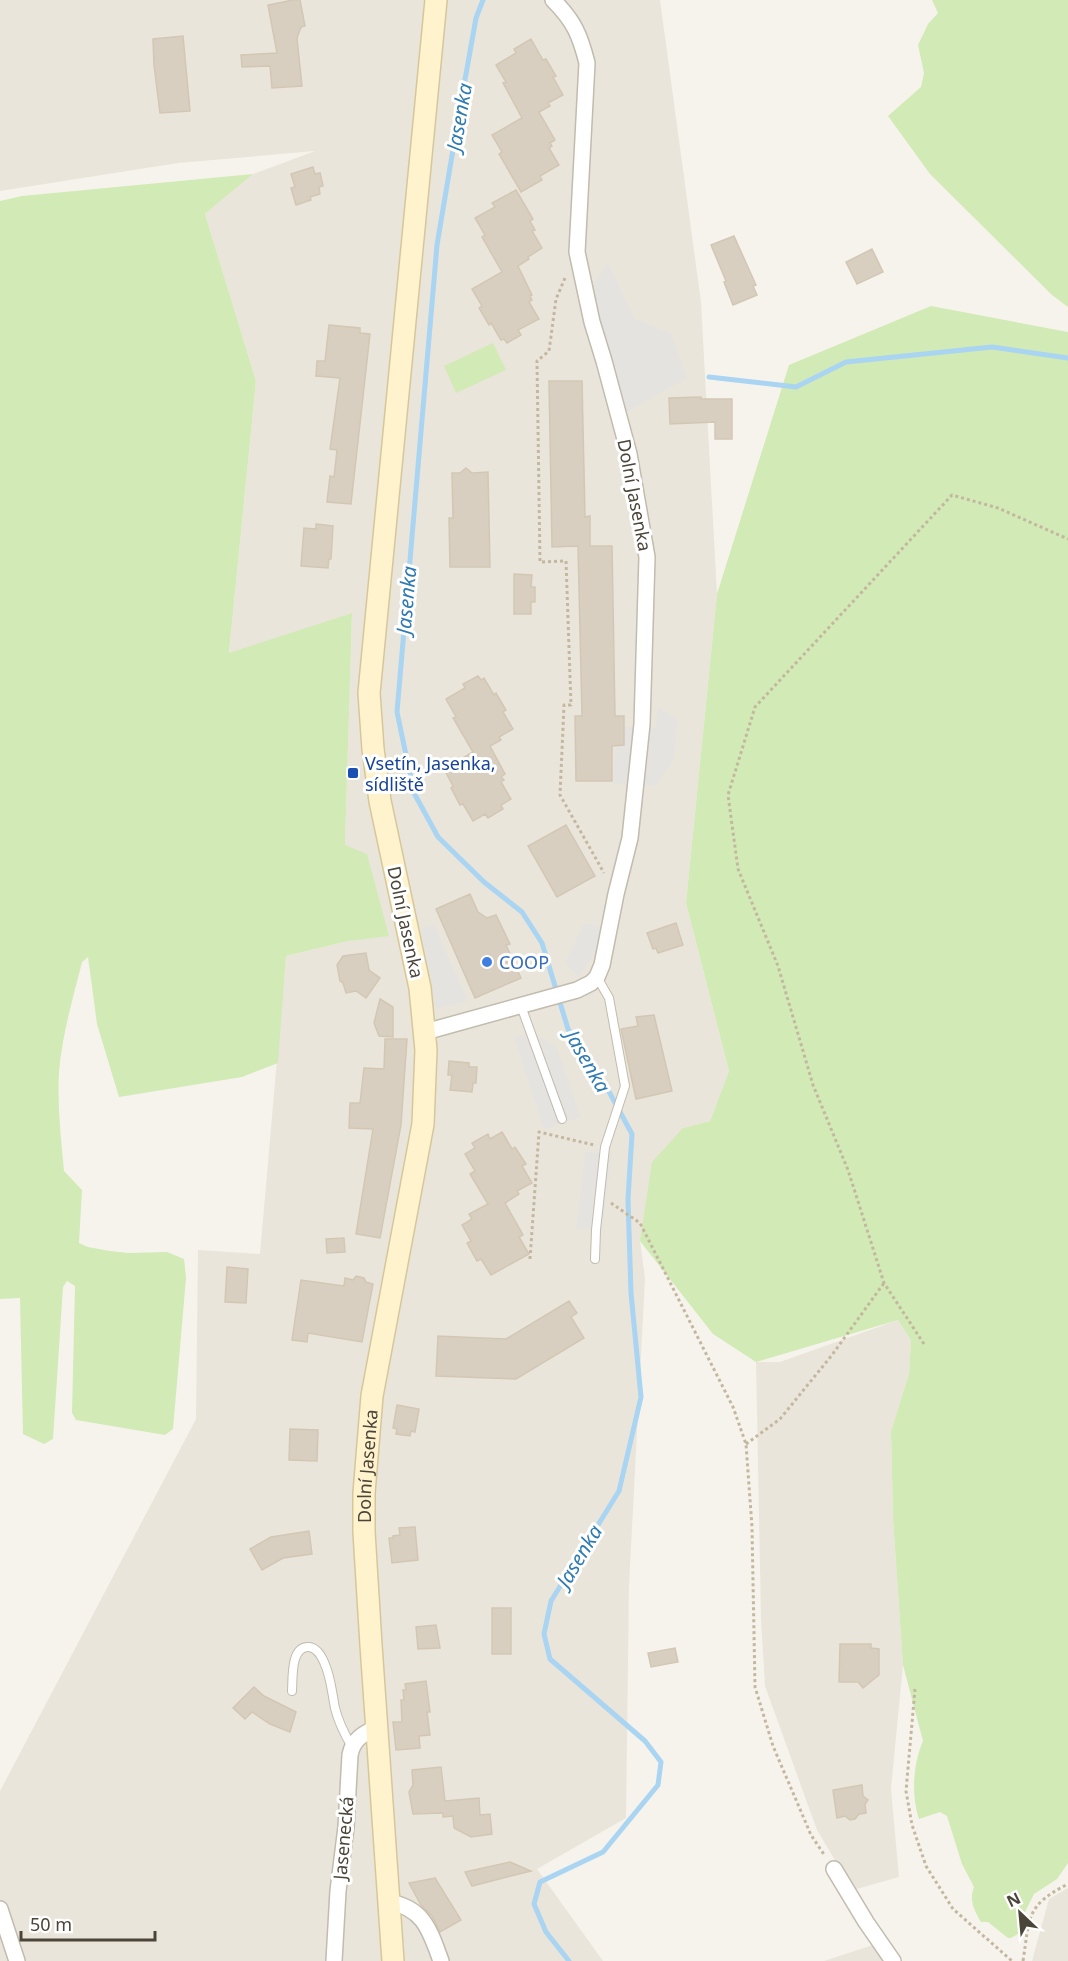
<svg xmlns="http://www.w3.org/2000/svg" width="1068" height="1961" font-family="'Noto Sans',sans-serif">
<style>
.residential{fill:#eae5da}
.green{fill:#d2eab5}
.parking{fill:#e5e3e0}
.lines{fill:none;stroke-linecap:round;stroke-linejoin:round}
.stream{stroke:#a9d4f2;stroke-width:5}
.building{fill:#d8cfc1;stroke:#d3c7b4;stroke-width:1.5}
.lane-casing{stroke:#c2bbae;stroke-width:10}
.street-casing{stroke:#c2bbae;stroke-width:18}
.secondary-casing{stroke:#d6c79b;stroke-width:24}
.path{stroke:#c4b79f;stroke-width:3;stroke-dasharray:3 3;stroke-linecap:butt}
.lane{stroke:#fff;stroke-width:8}
.street{stroke:#fff;stroke-width:15}
.secondary{stroke:#fff3cd;stroke-width:21}
.transit-dot{fill:#1a4fb4;stroke:#fff;stroke-width:2}
.shop-dot{fill:#3f7fe0;stroke:#fff;stroke-width:2}
.labels{text-anchor:middle;dominant-baseline:central;stroke-width:6;stroke-linejoin:round;paint-order:stroke}
.street-label{font-size:18px;fill:#4b4439;stroke:#fff}
.transit-label{font-size:18px;fill:#164399;stroke:#fff;text-anchor:start}
.shop-label{font-size:18px;fill:#366cbe;stroke:#fff;text-anchor:start}
.water-label{font-size:20px;font-style:italic;fill:#2e7ab2;stroke:#fff}
</style>
<rect width="100%" height="100%" fill="#f6f3ec"/>
<!-- residential -->
<path class="residential" d="M0,0H660L701,302L717,594L686,903L729,1071L710,1121L683,1128L640,1241L645,1278L629,1586L626,1818L537,1869L603,1961H0V1791L196,1419L198,1250L260,1254L286,956L348,941L389,935L345,845L352,613L229,654L256,381L205,214L253,174L315,151L178,163L0,191Z
M898,1320L911,1340L909,1374L891,1431L893,1519L903,1665L891,1789L899,1877L853,1890L817,1830L765,1686L761,1619L756,1362H780Z
M1068,1888V1961H1032L1049,1899Z
M873,1945L885,1961H824Z"/>
<!-- green -->
<path class="green" d="M932,0H1068V307L1052,295L930,174L888,116L921,87L924,73L918,45L928,24L938,13Z
M253,174L205,214L256,381L229,653L352,613L345,845L367,854L389,936L348,941L286,956L278,1063L242,1077L119,1097L97,1024L88,957L82,962C73,998 62,1035 59,1072C57,1105 61,1138 64,1171L82,1190L79,1243L88,1247L110,1251L128,1253L167,1252L184,1259L186,1278L173,1429L165,1435L76,1420L72,1413L75,1286L67,1281L63,1287L53,1439L44,1444L23,1434L20,1298L0,1299V201L22,196Z
M931,306L1068,332V1863L1057,1879L1034,1894L1019,1924L1018,1934L1011,1938H1008L988,1922H981C974,1910 969,1900 974,1887L962,1864L947,1816L940,1812L919,1819C911,1795 913,1764 923,1741L903,1665L893,1519L891,1431L909,1374L911,1340L898,1320L756,1362L713,1334L640,1241L652,1162L683,1128L710,1121L729,1071L686,903L717,594L789,365Z
M493,343L506,370L456,393L444,366Z"/>
<!-- parking -->
<path class="parking" d="M607,261L635,319L671,333L687,378L627,412L591,289Z
M657,707L678,719L674,759L656,786L613,784L616,726L656,728Z
M584,923L600,927L594,955L578,977L565,963Z
M434,925L468,1001L435,1009L421,928Z
M531,1032L557,1047L580,1117L544,1129L514,1038Z
M585,1152L612,1154L602,1230L576,1229Z"/>
<g class="lines">
<!-- stream -->
<path class="stream" d="M483,0L476,18L461,102L437,245L397,712L414,793L438,837L484,882L522,912L542,943L568,1029L607,1088L632,1134L628,1199L631,1293L641,1397L619,1491L551,1601L544,1634L550,1659L645,1741L661,1762L658,1785L603,1852L540,1882L534,1904L546,1932L569,1961
M709,377L796,387L846,362L992,347L1068,358"/>
</g>
<!-- building -->
<path class="building" d="M293,0H300L305,26L301,27L297,38L302,86L272,88L270,66L242,67L241,55L277,53L268,5Z
M183,36L190,111L160,113L154,65L153,39Z
M531,39L543,60L546,59L556,76L553,77L563,95L548,103L550,106L539,112L555,140L550,143L552,146L549,148L559,165L540,176L542,180L521,192L499,154L502,152L492,135L522,118L503,83L506,82L496,65L516,53L514,49Z
M313,167L315,174L320,173L323,186L319,187L320,194L310,197L311,200L296,205L291,188L295,187L291,174Z
M516,190L533,219L530,221L535,230L532,231L542,248L528,257L529,259L518,266L532,295L530,296L532,300L529,302L539,319L518,330L521,335L507,343L504,339L501,340L491,323L489,325L479,308L482,306L472,289L502,272L482,237L485,235L475,218L495,207L492,203Z
M734,236L756,285L753,286L757,295L733,305L724,282L726,281L711,245Z
M872,249L883,272L857,284L846,262Z
M329,325L360,328V333L370,334L351,504L327,502L330,476L334,477L337,450L330,449L340,378L316,376L317,361H325Z
M549,381H582L585,517L590,516V546H612L615,716H624V745L612,746V781H576L575,716H582L578,546L552,547Z
M701,397V399H732V439H715V422L670,424L669,398Z
M466,468L472,473L488,472L490,567H450L449,518H453L452,473H460Z
M316,524L333,526L331,559H329L328,568L301,566L304,528L316,529Z
M514,574L532,575L531,587H535V602H531V614H514Z
M478,676L481,680L484,678L494,695L496,693L506,710L503,712L513,729L499,737L501,740L490,746L505,774L501,777L504,780L501,782L511,799L501,805L503,809L488,818L485,814L473,821L463,804L460,805L451,788L453,786L444,769L473,752L453,718L456,717L446,699L465,688L463,684Z
M566,825L595,876L557,897L528,846Z
M470,894L478,912L487,918L496,915L510,944L506,945L521,978L475,998L436,909Z
M676,923L683,945L658,953L656,948L653,949L647,933Z
M366,953L369,970L380,978L366,998L356,991L346,993L343,983L340,981L337,965L343,956Z
M380,999L393,1007V1037L379,1036L374,1023Z
M654,1015L672,1091L636,1099L621,1029L638,1026L636,1017Z
M385,1039H407L401,1125L380,1238L356,1234L373,1129L349,1128L350,1103H360L364,1068L384,1069Z
M449,1061L469,1063V1067H477L476,1083H473L472,1092L450,1090L452,1075H448Z
M502,1132L512,1149L515,1147L526,1164L522,1166L532,1183L517,1191L519,1194L505,1203L523,1235L519,1237L529,1254L491,1275L481,1259L477,1261L467,1243L471,1241L462,1225L472,1219L469,1214L488,1204L470,1174L475,1171L465,1154L475,1148L472,1143L488,1134L490,1139Z
M344,1238L345,1252L327,1253L326,1239Z
M227,1267L248,1269L246,1303L225,1302Z
M356,1276L364,1278L366,1282L373,1284L362,1342L308,1333L307,1342L292,1340L301,1280L344,1286L345,1278L353,1280Z
M569,1301L577,1313L571,1317L584,1338L516,1379L436,1376L438,1336L506,1339Z
M397,1405L419,1409L415,1432L411,1431L410,1436L396,1434L397,1429L393,1428Z
M290,1429L318,1430L317,1461L289,1460Z
M415,1527L418,1560L392,1563L389,1538H393V1536L400,1535L399,1528Z
M309,1531L312,1554L283,1558L262,1570L250,1549L271,1537Z
M492,1608H511V1654H492Z
M436,1625L440,1648L418,1649L416,1627Z
M840,1644H871V1648L879,1649V1675L863,1688L858,1682H839Z
M675,1648L678,1662L651,1667L648,1653Z
M426,1681L430,1712H427L430,1735L419,1736L420,1748L396,1750L393,1722H402L401,1700H404L403,1690H406L405,1684Z
M254,1687L264,1696L296,1712L290,1732L270,1724L252,1712L245,1719L233,1708Z
M441,1767L445,1801L479,1798L480,1815L490,1814L492,1834L471,1837L454,1828L453,1816L443,1817V1813L413,1814L409,1792L413,1785L412,1770Z
M862,1785L863,1796L868,1800L865,1804L866,1813L859,1814L855,1819L850,1820L845,1816L837,1818L833,1790Z
M510,1862L531,1871L472,1886L465,1872Z
M435,1878L461,1920L440,1932L432,1916L421,1905L409,1883Z"/>
<g class="lines">
<!-- lane casing -->
<g class="lane-casing">
<path id="lane" d="M521,1006L562,1119
M595,1259L596,1230L605,1147L625,1086L609,998L597,977
M292,1691C293,1679 290,1646 309,1647C317,1648 321,1655 324,1662C331,1677 332,1693 335,1708C338,1721 345,1735 352,1747"/>
</g>
<!-- street casing -->
<g class="street-casing">
<path id="street" d="M425,1032L577,990L591,983L597,977L602,965L616,894L630,838L642,724L647,557L629,454L604,361L592,322L577,252L587,63C580,35 574,21 553,0
M834,1869L866,1922L893,1961
M389,1902C424,1908 430,1931 441,1961
M0,1909L17,1961
M334,1961L338,1891L346,1827L350,1755C353,1739 363,1734 377,1727"/>
</g>
<!-- secondary casing -->
<g class="secondary-casing">
<g id="secondary">
<path id="s1" d="M393,1961L371,1645L364,1532V1493L372,1396L423,1124L426,1050L420,988L380,801L373,749L369,693L436,0"/>
</g>
</g>
<!-- path -->
<path class="path" d="M565,278L556,299L549,351L537,361L540,562L566,561L571,705H564L560,795L604,873
M611,1203L640,1223L733,1407L746,1444L752,1527L755,1687L773,1746L811,1835L825,1856
M530,1259L539,1132L594,1145
M924,1344L884,1283L848,1170L813,1085L778,966L738,869L728,795L755,707L952,495L998,508L1068,539
M746,1444L780,1419L832,1355L884,1283
M915,1689L906,1791L912,1825L926,1866L953,1909L1012,1961
M1023,1961C1030,1917 1025,1906 1068,1884"/>
<!-- lane -->
<use href="#lane" class="lane"/>
<!-- street -->
<use href="#street" class="street"/>
<!-- secondary -->
<use href="#secondary" class="secondary"/>
</g>
<!-- markers -->
<rect class="transit-dot" x="347" y="767" width="12" height="12" rx="3"/>
<circle class="shop-dot" cx="487" cy="962" r="6"/>
<g class="labels">
<!-- street labels -->
<g class="street-label">
<text transform="translate(635 495) rotate(79)">Dolní Jasenka</text>
<text transform="translate(406 922) rotate(78)">Dolní Jasenka</text>
<text stroke="none"><textPath href="#s1" startOffset="496">Dolní Jasenka</textPath></text>
<text transform="translate(343 1838) rotate(-85)">Jasenecká</text>
</g>
<!-- transit labels -->
<g class="transit-label">
<text x="365" y="763">Vsetín, Jasenka,<tspan x="365" dy="21">sídliště</tspan></text>
</g>
<!-- shop labels -->
<g class="shop-label">
<text x="499" y="962">COOP</text>
</g>
<!-- water labels -->
<g class="water-label">
<text transform="translate(459 117) rotate(-80)">Jasenka</text>
<text transform="translate(406 600) rotate(-85)">Jasenka</text>
<text transform="translate(588 1061) rotate(60)">Jasenka</text>
<text transform="translate(579 1556) rotate(-59)">Jasenka</text>
</g>
</g>
<!-- north arrow -->
<g transform="translate(1020 1913) rotate(334)" stroke="#ffffff" stroke-width="4.5" paint-order="stroke">
<path d="M0-4.5L10 22L0 15L-10 22Z" fill="#4b4439"/>
<text y="-9" font-size="16" font-weight="bold" text-anchor="middle" fill="#4b4439">N</text>
</g>
<!-- scale -->
<path d="M21 1931v9h134v-9" fill="none" stroke="#4b4439" stroke-width="3"/>
<text x="30" y="1931" font-size="18" fill="#4b4439" stroke="#ffffff" stroke-width="4.5" paint-order="stroke">50 m</text>
</svg>
